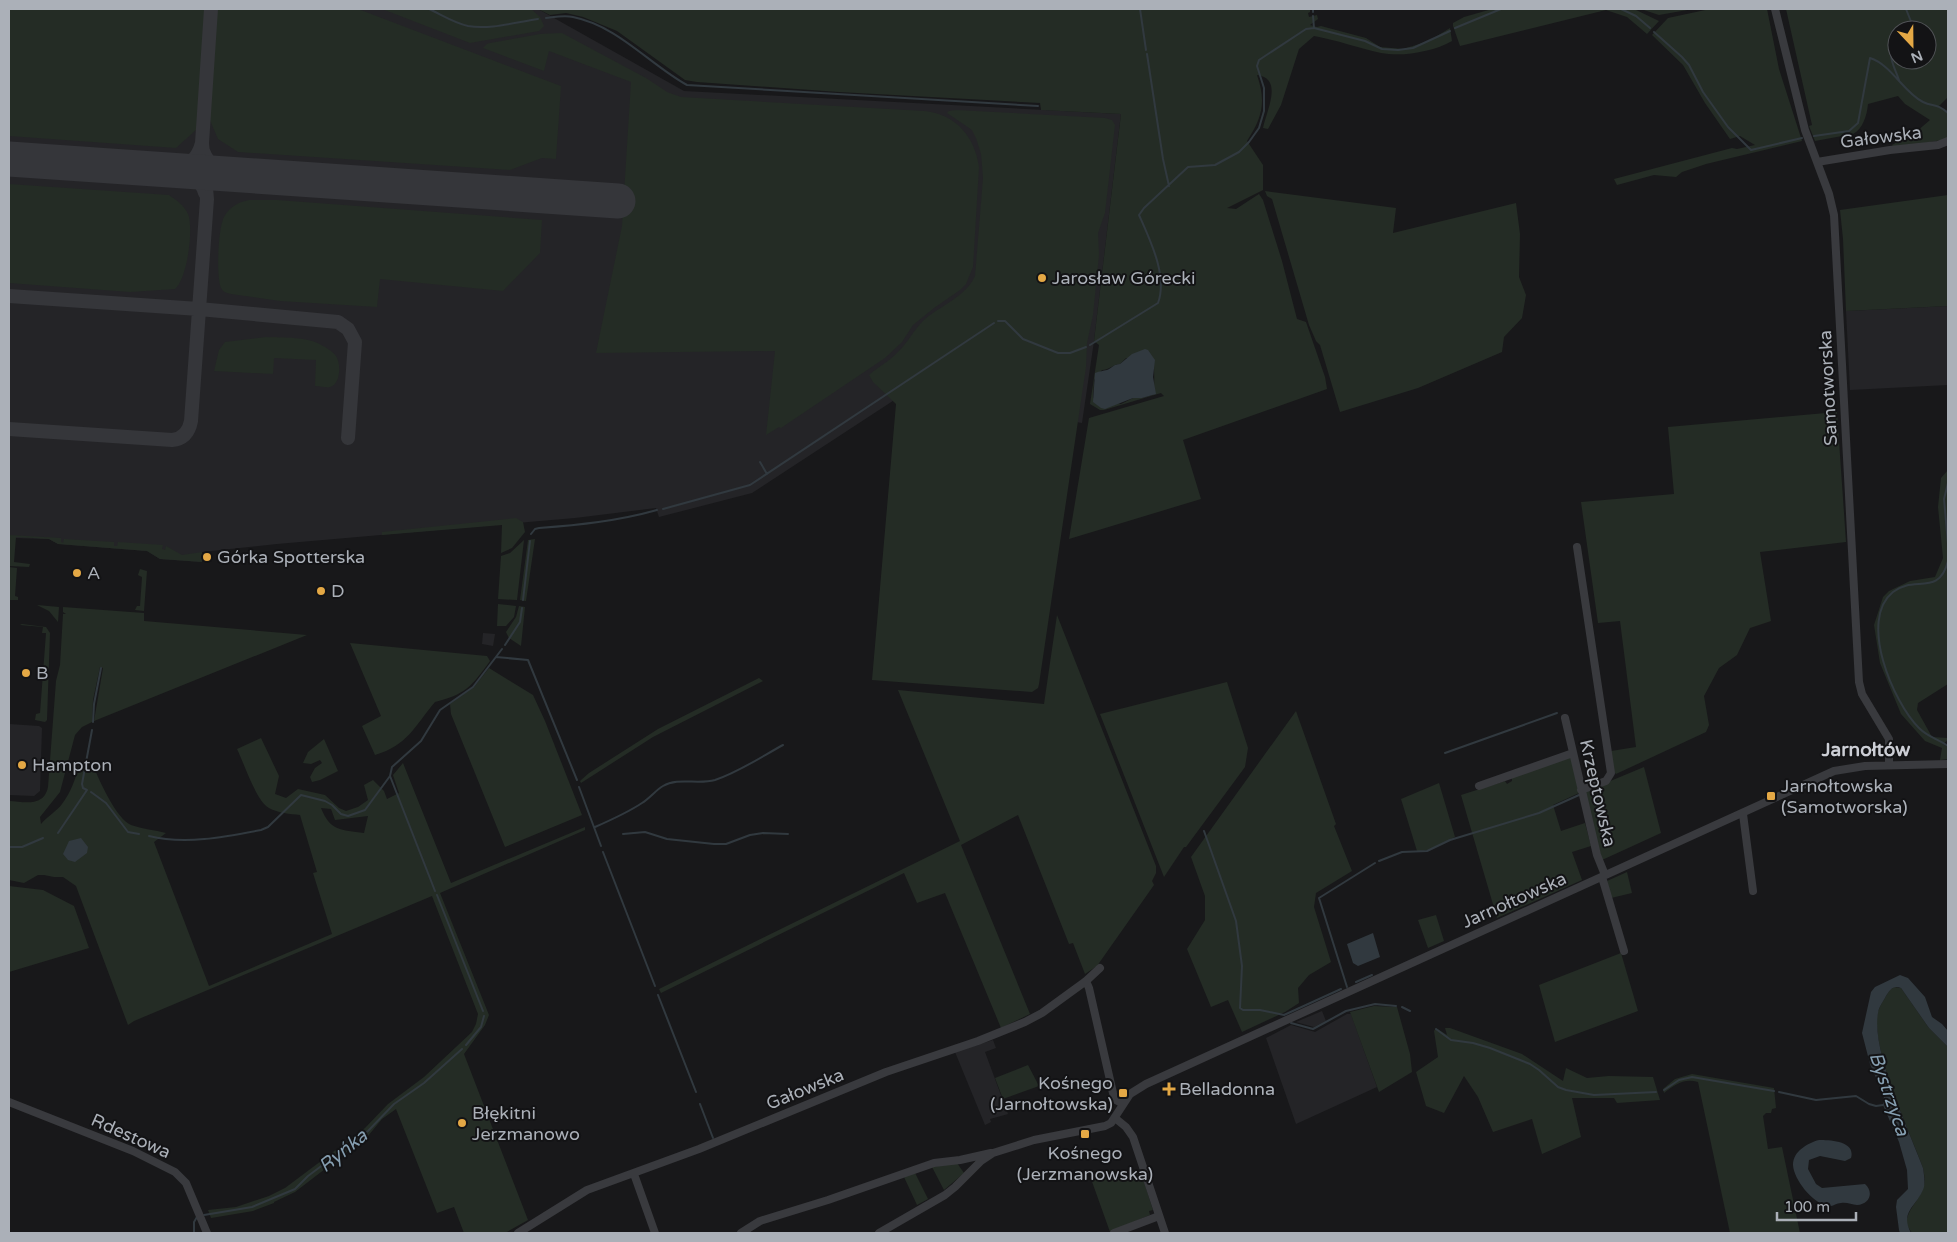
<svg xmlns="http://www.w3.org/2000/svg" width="1957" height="1242" font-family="'Varela Round',sans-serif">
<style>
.built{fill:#242427}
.green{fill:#242c25;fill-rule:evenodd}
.water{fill:#31393f}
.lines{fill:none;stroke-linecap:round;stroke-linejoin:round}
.stream{stroke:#31393f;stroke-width:2}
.taxiway{stroke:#35363a;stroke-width:14}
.runway{stroke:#35363a;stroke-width:35}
.minor{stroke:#393a3e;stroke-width:8}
.poi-dot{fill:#e4a845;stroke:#131315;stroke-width:2}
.labels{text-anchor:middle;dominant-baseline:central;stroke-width:4;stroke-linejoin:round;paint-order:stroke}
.street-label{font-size:18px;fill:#abb0b8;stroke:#131315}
.poi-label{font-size:18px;fill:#abb0b8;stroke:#131315;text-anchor:start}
.neighbourhood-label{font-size:19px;font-weight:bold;fill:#ccced5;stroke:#131315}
.water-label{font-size:19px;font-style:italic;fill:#859eb0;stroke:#131315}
</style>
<rect width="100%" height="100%" fill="#18181a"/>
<!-- built -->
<path class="built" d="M9,9H538L684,91L1121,114L1094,341L1082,423L905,393L752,493L659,517L656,508L575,518L277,544L202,552V562L160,559L147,551L58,544L49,539L15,538L9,535Z
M1948,306V385L1850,390L1846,311Z
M483,633L495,634L493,646L482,644Z
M9,724L39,726L42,728L40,791L34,796L9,795Z
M1322,1011L1326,1021L1314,1027L1296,1022Z
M1347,1014H1351L1377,1087L1296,1124L1266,1038L1291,1025L1315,1032Z
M993,1040L996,1048L985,1052L1008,1114L990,1119L991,1122L985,1125L955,1052Z"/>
<!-- green -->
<path class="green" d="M9,9H205L197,129L176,148L9,136Z
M216,9H358L561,86L556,159L542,158L510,170L238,152L218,139L209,118Z
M382,9H531L540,17L544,26L539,31L470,43Z
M538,9H1310V12L1308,13L1309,17L1317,15L1318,19L1310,25L1317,27L1321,26L1366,38L1380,47L1403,49L1429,41L1450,28L1452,41C1433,52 1402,57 1381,53C1358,48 1337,40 1314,36L1299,49L1281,105L1268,129L1263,128C1266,112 1284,78 1257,75C1266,101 1263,117 1247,141L1263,165V190L1227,208L1236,209L1259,194L1263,200L1282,261L1297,319L1306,322L1325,377L1327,389L1183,440L1201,499L1069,539L1089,418L1164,396L1161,393L1104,410H1100L1090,404L1099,345L1094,341L1121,114L1041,110L1040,103L839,92L697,82L685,80L617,31L583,17L566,13L550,15ZM1126,358L1154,363C1154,374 1155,384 1153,395L1142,398H1133L1121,404L1093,398L1094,380L1102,370C1110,370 1113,364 1120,364Z
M1492,9H1634L1659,21L1647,34L1627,17L1606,10L1460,46L1453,26V23L1464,17Z
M1641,9H1693L1659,15Z
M1710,9H1767L1779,69L1802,141L1706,164L1682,172L1676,177L1654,175L1617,185L1614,179L1732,148L1737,149L1755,145L1740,136L1730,139L1705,103L1683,65L1652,35L1668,18Z
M1786,9H1948V97L1938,107L1948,111V139L1894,148L1892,145L1916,132L1930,120L1905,104L1898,96L1868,104C1867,115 1863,129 1853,134L1815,141L1809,126L1812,125ZM1897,30H1927V60H1897Z
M562,33L646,78L667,92L681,97L924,111C956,114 975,137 979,167L973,267L966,284L960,290L934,308L913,325L902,342L885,358L781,428L779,427L766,435L775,351L596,353L622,226L631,82L549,51L544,71L483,48L487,44L490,43L540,34Z
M956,110L1105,118L1112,120L1115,125L1105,213L1098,233L1099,255L1093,315L1087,343L1086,367L1039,684L1038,688L1032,692L872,680L896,404L873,382L869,375C878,367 890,361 899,351C908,342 914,330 923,321C939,306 966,297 975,276L983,178L981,154L976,138L972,130L947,113L949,111Z
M9,184L169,195C176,200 184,205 188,214C194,228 187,280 175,289L130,292L9,283Z
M1265,191L1396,208L1393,233L1516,203L1520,234L1519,277L1526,295L1522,318L1504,337L1502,352L1418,388L1340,412L1320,345L1316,341L1309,325L1272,199L1267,196Z
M1948,195V306L1846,311L1843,239L1840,210Z
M249,200H277L542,220L540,253L503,291L380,279L377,307L280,301L231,294C227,293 223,292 221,288C216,277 218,228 224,217C229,207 239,202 249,200Z
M266,337C284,338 308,336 323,346C327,348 333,352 336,356C341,363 341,384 330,387C326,388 320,386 315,386L316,360L274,358L273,374L214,371L219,350L225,342Z
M1837,412L1846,542L1760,552L1771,621L1750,628L1737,655L1719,668L1704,696L1709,725L1706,732L1616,774L1614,772L1611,751L1636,747L1620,621L1598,623L1581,502L1674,494L1668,427Z
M1948,470V684L1918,703L1917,710L1932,737L1948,738V740L1943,744L1948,747V759L1940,760L1942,748L1925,741L1901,714L1880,663L1874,625L1883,597L1889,591L1910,581L1935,577L1943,558L1938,507L1941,478Z
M516,518L523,522L525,532L512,548L501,553L502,525L382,535V532Z
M9,535L61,538V542L63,543L64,539L114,542V546H117L118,542L163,545L162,549L165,550L166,546L182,555L202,552V562L160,559L147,551L58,544L49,539L16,537L14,562L30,564L29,567L9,566L10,543H9Z
M535,539L526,601L520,600L528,540Z
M524,540L517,600L498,599L501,556L510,553Z
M9,567L17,568L15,596L18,597V600H9Z
M140,569L147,571L144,611L135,610L137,606H140L142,577L138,575Z
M498,604L516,606L514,617L506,626H497Z
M37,605L59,607L58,622L49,611Z
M519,606L525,607L521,646L509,638L506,632L516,617Z
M63,607L144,613V621L307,635L94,721L103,668L100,667L93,700L92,722L82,727L75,735L60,792L40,817L41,824C48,816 58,810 62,804C71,792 75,780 79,766L95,770C101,784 117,819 131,825C142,829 155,830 166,833L154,842L209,986L332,934L313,873L317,872L300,815C290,814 278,813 269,808C256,801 244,763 237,749L261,738L279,776L275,794L286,798L298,789L325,795L339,808L346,811L358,807L368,800L364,785L373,780L384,791L387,799L399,793L393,775L403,763L451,883L585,827V830L440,893L489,1015L485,1025L464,1054L528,1220L505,1233H464L454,1207L437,1213L396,1109L382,1119L368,1136L295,1192L274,1202V1203L253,1211L211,1218L208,1210L236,1207L269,1196L285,1188L365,1128L388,1104L424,1077L472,1032L476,1024L478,1014L432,896L134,1021L128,1025L76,886L63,877H54L44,875H38L24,883L9,880V801C25,802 44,807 48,787L56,681L60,665L63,614H66L63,612ZM321,808L331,809L335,820L368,816L364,833C341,830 330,831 321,808Z
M1057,615L1156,866V873L1152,881L1154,885L1097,966L1085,974L1073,943L1069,944L1018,815L961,845L1030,1014L1001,1028L945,893L917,903L904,873L661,993L659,989L960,841L898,690L1044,704Z
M22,624L46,627L50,633L47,720L45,722L35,720L36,714L40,713L46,633H42L43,627L20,625Z
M350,643L487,656L490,661C471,687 466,694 435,702C414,727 408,745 375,755L362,726L381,716Z
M489,668L533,695L545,721L582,815L505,847L451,714L450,704L474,687Z
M759,678L763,681L653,737L581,783L580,781L589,773L658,729Z
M1227,682L1248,748L1245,767L1186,847H1184L1164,877L1100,714Z
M1296,711L1336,824L1334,826L1352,871L1316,893L1314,907L1331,962L1309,975L1298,988L1299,1003L1285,1012L1242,1032L1228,1000L1211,1007L1187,949L1205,920V896L1191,857Z
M324,739L338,771L320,780L312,782L310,777L315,768L322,763L320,760L311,764L303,763L308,752Z
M1568,757L1571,758L1579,793L1553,805L1561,831L1585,823L1591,846L1572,852L1582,880L1497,918L1461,795L1505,781L1507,784L1512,781V777Z
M1644,767L1661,833L1602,860L1584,792Z
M1439,783L1455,837C1443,842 1431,852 1417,851L1401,799Z
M1627,872L1632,893L1611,898L1607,881Z
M9,886L43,890L74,906L89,948L9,972Z
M1436,915L1444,941L1428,948L1418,920Z
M1621,953L1638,1011L1555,1042L1539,985Z
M1894,987L1901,988L1929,1028L1948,1047V1233H1912L1906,1224C1907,1209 1919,1201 1923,1188C1926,1181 1924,1174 1923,1168C1908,1127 1874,1057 1877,1016C1878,1009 1881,1004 1885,998C1888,993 1889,990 1894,987Z
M1374,1006L1397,1007L1410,1054L1412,1072L1379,1092L1350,1012Z
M1436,1028L1447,1035L1445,1028H1450L1522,1054L1563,1081L1566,1068L1587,1078L1609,1076L1653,1077L1660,1100L1617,1103L1614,1098H1572L1581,1137L1542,1154L1532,1119L1493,1132L1478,1097L1464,1076L1444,1113L1426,1106L1416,1072L1438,1057L1434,1031Z
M1028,1065L1039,1086L1003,1099L995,1078Z
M1692,1074L1774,1088L1776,1108L1772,1109L1771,1113H1766L1763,1116L1768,1149L1782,1147L1800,1233H1730L1698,1082C1683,1078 1675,1085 1664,1093L1663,1089L1675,1079Z
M957,1163L964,1173L944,1190L932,1167Z
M1104,1170L1141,1172L1153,1210L1149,1211L1150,1215L1110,1232L1090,1176Z
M915,1173L928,1199L917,1205L904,1177Z"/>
<!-- water -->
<path class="water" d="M1145,349L1148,350L1155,360L1153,377L1156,394L1142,398H1133L1105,409L1101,408L1093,402L1095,373C1100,371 1103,371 1107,370C1112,368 1114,364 1120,364L1132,354Z
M81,838L88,847L87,853L75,862L68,860L63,854L69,841Z
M1373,933L1380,957L1358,966L1353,963L1347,944Z
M1900,975L1908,978L1925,997L1932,1017L1942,1024L1948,1031V1047L1929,1028L1901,988C1893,985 1890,990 1886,996C1883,1002 1879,1006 1878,1013C1871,1051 1909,1130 1923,1168C1924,1174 1925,1181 1924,1187C1918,1206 1899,1211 1911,1233H1900L1899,1230L1896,1207L1897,1200L1908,1189L1907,1170L1899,1142L1883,1105L1884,1096L1870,1064L1862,1033L1871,992L1875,987Z
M1819,1140C1830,1140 1856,1141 1851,1158L1845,1161L1820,1156L1809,1160L1808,1169L1816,1184L1822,1188L1865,1184C1874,1192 1870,1204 1857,1205C1852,1205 1847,1202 1841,1203C1836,1203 1833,1207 1827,1206C1812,1202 1794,1180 1793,1165C1793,1151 1808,1143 1819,1140Z"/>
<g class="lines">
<!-- stream -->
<path class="stream" d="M429,9C442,15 454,23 468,26C490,30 516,22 538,19
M1140,9L1146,50
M1621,9L1636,16L1650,28
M1906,9L1912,24L1909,30
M1313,12V9
M1313,16L1314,28
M546,18C555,17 564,15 573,17C618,26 649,64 687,85L1038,106
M1455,28L1501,9
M1654,32L1682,57L1689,65L1703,92L1728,127L1751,150L1802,138
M1897,36C1886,55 1892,61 1899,80
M1147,54L1163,159L1169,186
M1814,136L1849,131L1858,123L1870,58C1892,65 1903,92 1923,102C1933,107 1937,103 1948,113
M998,321H1005L1023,339L1058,353H1070L1086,347
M1090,345L1158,303C1168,276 1150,240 1139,215L1144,208L1188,167L1215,165L1239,152L1249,142L1259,128L1264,111V88L1257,66L1259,60L1306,29L1314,28L1365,41L1382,49L1398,50L1413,48L1450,31
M760,462L767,474
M1948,483L1944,499L1948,544
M663,509L750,485L994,323
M531,534L535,529L539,528C579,525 618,521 657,510
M1948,561C1939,597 1914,575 1893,592C1858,620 1893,702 1919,728C1929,738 1937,738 1948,746
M523,600L530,541
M505,645L520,622L522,608
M496,657L528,660L577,780
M93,722L94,704L101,668
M1445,753L1557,713
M390,776L435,891
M579,787L601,846
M91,792L106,803L128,832L139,834
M595,827C611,820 627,813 642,803C650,798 656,790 663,786C678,777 698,785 715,780C739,772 761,757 783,745
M1204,831L1236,921L1242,966L1240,1008L1243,1010H1260L1284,1015L1341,989
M58,833L87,790L83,788L82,784L92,730
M623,834L645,832L667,839L714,844H726L750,835L763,833L788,834
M149,836C185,845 225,837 261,830L268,827L301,795L325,801L332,805L341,814L348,816L365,810L390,776L392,767L421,741L440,710L473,687L502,649
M9,847H22L43,838
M603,852L655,986
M1379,861L1402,852L1427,851L1450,840L1539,813L1579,795
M437,895L483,1011
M1356,982L1372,975
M1347,987L1319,898L1375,863
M658,995L696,1092
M1402,1007L1410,1011
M1291,1023L1313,1029L1346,1011L1375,1004L1396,1006
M1436,1029L1451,1040L1473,1043L1490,1048L1530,1064L1539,1070L1558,1087L1566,1090L1594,1095L1656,1092
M466,1045L481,1027L484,1016
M1664,1090L1679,1080L1692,1077L1774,1091
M1779,1092L1816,1100L1856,1096L1869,1104L1876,1106L1883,1105
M700,1104L713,1138
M204,1215L252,1207L295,1189L308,1176L368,1131L394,1104L424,1083L462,1049
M194,1233V1222L197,1217"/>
<!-- taxiway -->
<path class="taxiway" d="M203,151C209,167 220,172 236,175
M172,170C188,168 198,159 202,143
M169,171C185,173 200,175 205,193
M9,296L199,309L338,322L348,329L355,342L348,438
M9,429L172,440C183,439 189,432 191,421L207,199L202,143L211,9"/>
<!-- runway -->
<path class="runway" d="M9,159L618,201"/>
<!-- minor -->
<path class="minor" d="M1775,9L1805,130L1829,194L1834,215L1859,682L1862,694L1889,739V765
M1817,162L1890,150L1938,145L1948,141
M1577,547L1611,773L1606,781L1581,790
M1565,718L1597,855L1605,875
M1479,786L1573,753
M1743,814L1753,891
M1602,877L1624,951
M1086,981L1089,988L1113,1093L1116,1100L1123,1104
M9,1102L133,1151L175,1172L186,1183L207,1233
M1115,1118L1126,1127L1133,1137L1165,1233
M634,1174L655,1233
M518,1233L587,1190L699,1149L886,1072L978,1041L1025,1022L1042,1013L1086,981L1100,968
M741,1233L760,1221L828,1200L934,1163L960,1160L991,1153
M879,1233L945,1195L955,1187L981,1161L993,1153L1034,1140L1105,1126L1111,1123L1130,1094L1146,1084L1834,771L1865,766L1948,764
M1114,1233L1159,1216"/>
</g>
<!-- markers -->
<g class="poi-dot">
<circle cx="1042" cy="278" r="5"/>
<circle cx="207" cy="557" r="5"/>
<circle cx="77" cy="573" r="5"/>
<circle cx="321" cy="591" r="5"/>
<circle cx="26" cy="673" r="5"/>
<circle cx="22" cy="765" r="5"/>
<rect x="1766" y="791" width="10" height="10" rx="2.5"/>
<path d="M1166.5 1081.5h5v5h5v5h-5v5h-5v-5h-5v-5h5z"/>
<rect x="1118" y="1088" width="10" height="10" rx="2.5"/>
<circle cx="462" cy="1123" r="5"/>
<rect x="1080" y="1129" width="10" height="10" rx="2.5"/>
</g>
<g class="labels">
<!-- street labels -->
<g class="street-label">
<text transform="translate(1881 137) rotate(-7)">Gałowska</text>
<text transform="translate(1828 388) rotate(-93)">Samotworska</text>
<text transform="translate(1598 793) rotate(77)">Krzeptowska</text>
<text transform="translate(1514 900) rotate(-24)">Jarnołtowska</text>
<text transform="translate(805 1089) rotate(-22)">Gałowska</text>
<text transform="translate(131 1136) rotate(24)">Rdestowa</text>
</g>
<!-- poi labels -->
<g class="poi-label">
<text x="1052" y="278">Jarosław Górecki</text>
<text x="217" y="557">Górka Spotterska</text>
<text x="87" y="573">A</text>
<text x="331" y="591">D</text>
<text x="36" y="673">B</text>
<text x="32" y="765">Hampton</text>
<text x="1781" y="786">Jarnołtowska<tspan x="1781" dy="21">(Samotworska)</tspan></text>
<text x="1113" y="1083" text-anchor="end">Kośnego<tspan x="1113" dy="21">(Jarnołtowska)</tspan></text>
<text x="1179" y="1089">Belladonna</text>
<text x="472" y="1113">Błękitni<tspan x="472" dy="21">Jerzmanowo</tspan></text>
<text x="1085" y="1153" text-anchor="middle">Kośnego<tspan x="1085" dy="21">(Jerzmanowska)</tspan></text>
</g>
<!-- neighbourhood labels -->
<g class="neighbourhood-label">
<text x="1866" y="750">Jarnołtów</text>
</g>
<!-- water labels -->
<g class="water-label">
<text transform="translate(1889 1094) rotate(71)">Bystrzyca</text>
<text transform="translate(343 1151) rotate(-39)">Ryńka</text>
</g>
</g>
<!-- border -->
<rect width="1957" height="1242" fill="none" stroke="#abb0b8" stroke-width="20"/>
<!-- north arrow -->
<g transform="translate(1912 45) rotate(158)"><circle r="24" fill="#131315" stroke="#505256"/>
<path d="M0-4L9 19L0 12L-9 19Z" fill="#e4a845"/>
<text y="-8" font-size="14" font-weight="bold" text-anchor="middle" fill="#abb0b8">N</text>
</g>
<!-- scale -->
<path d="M1777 1212v8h79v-8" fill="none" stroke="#abb0b8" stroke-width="2.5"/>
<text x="1784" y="1212" font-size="15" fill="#abb0b8" stroke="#131315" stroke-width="4" paint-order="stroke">100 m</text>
</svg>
